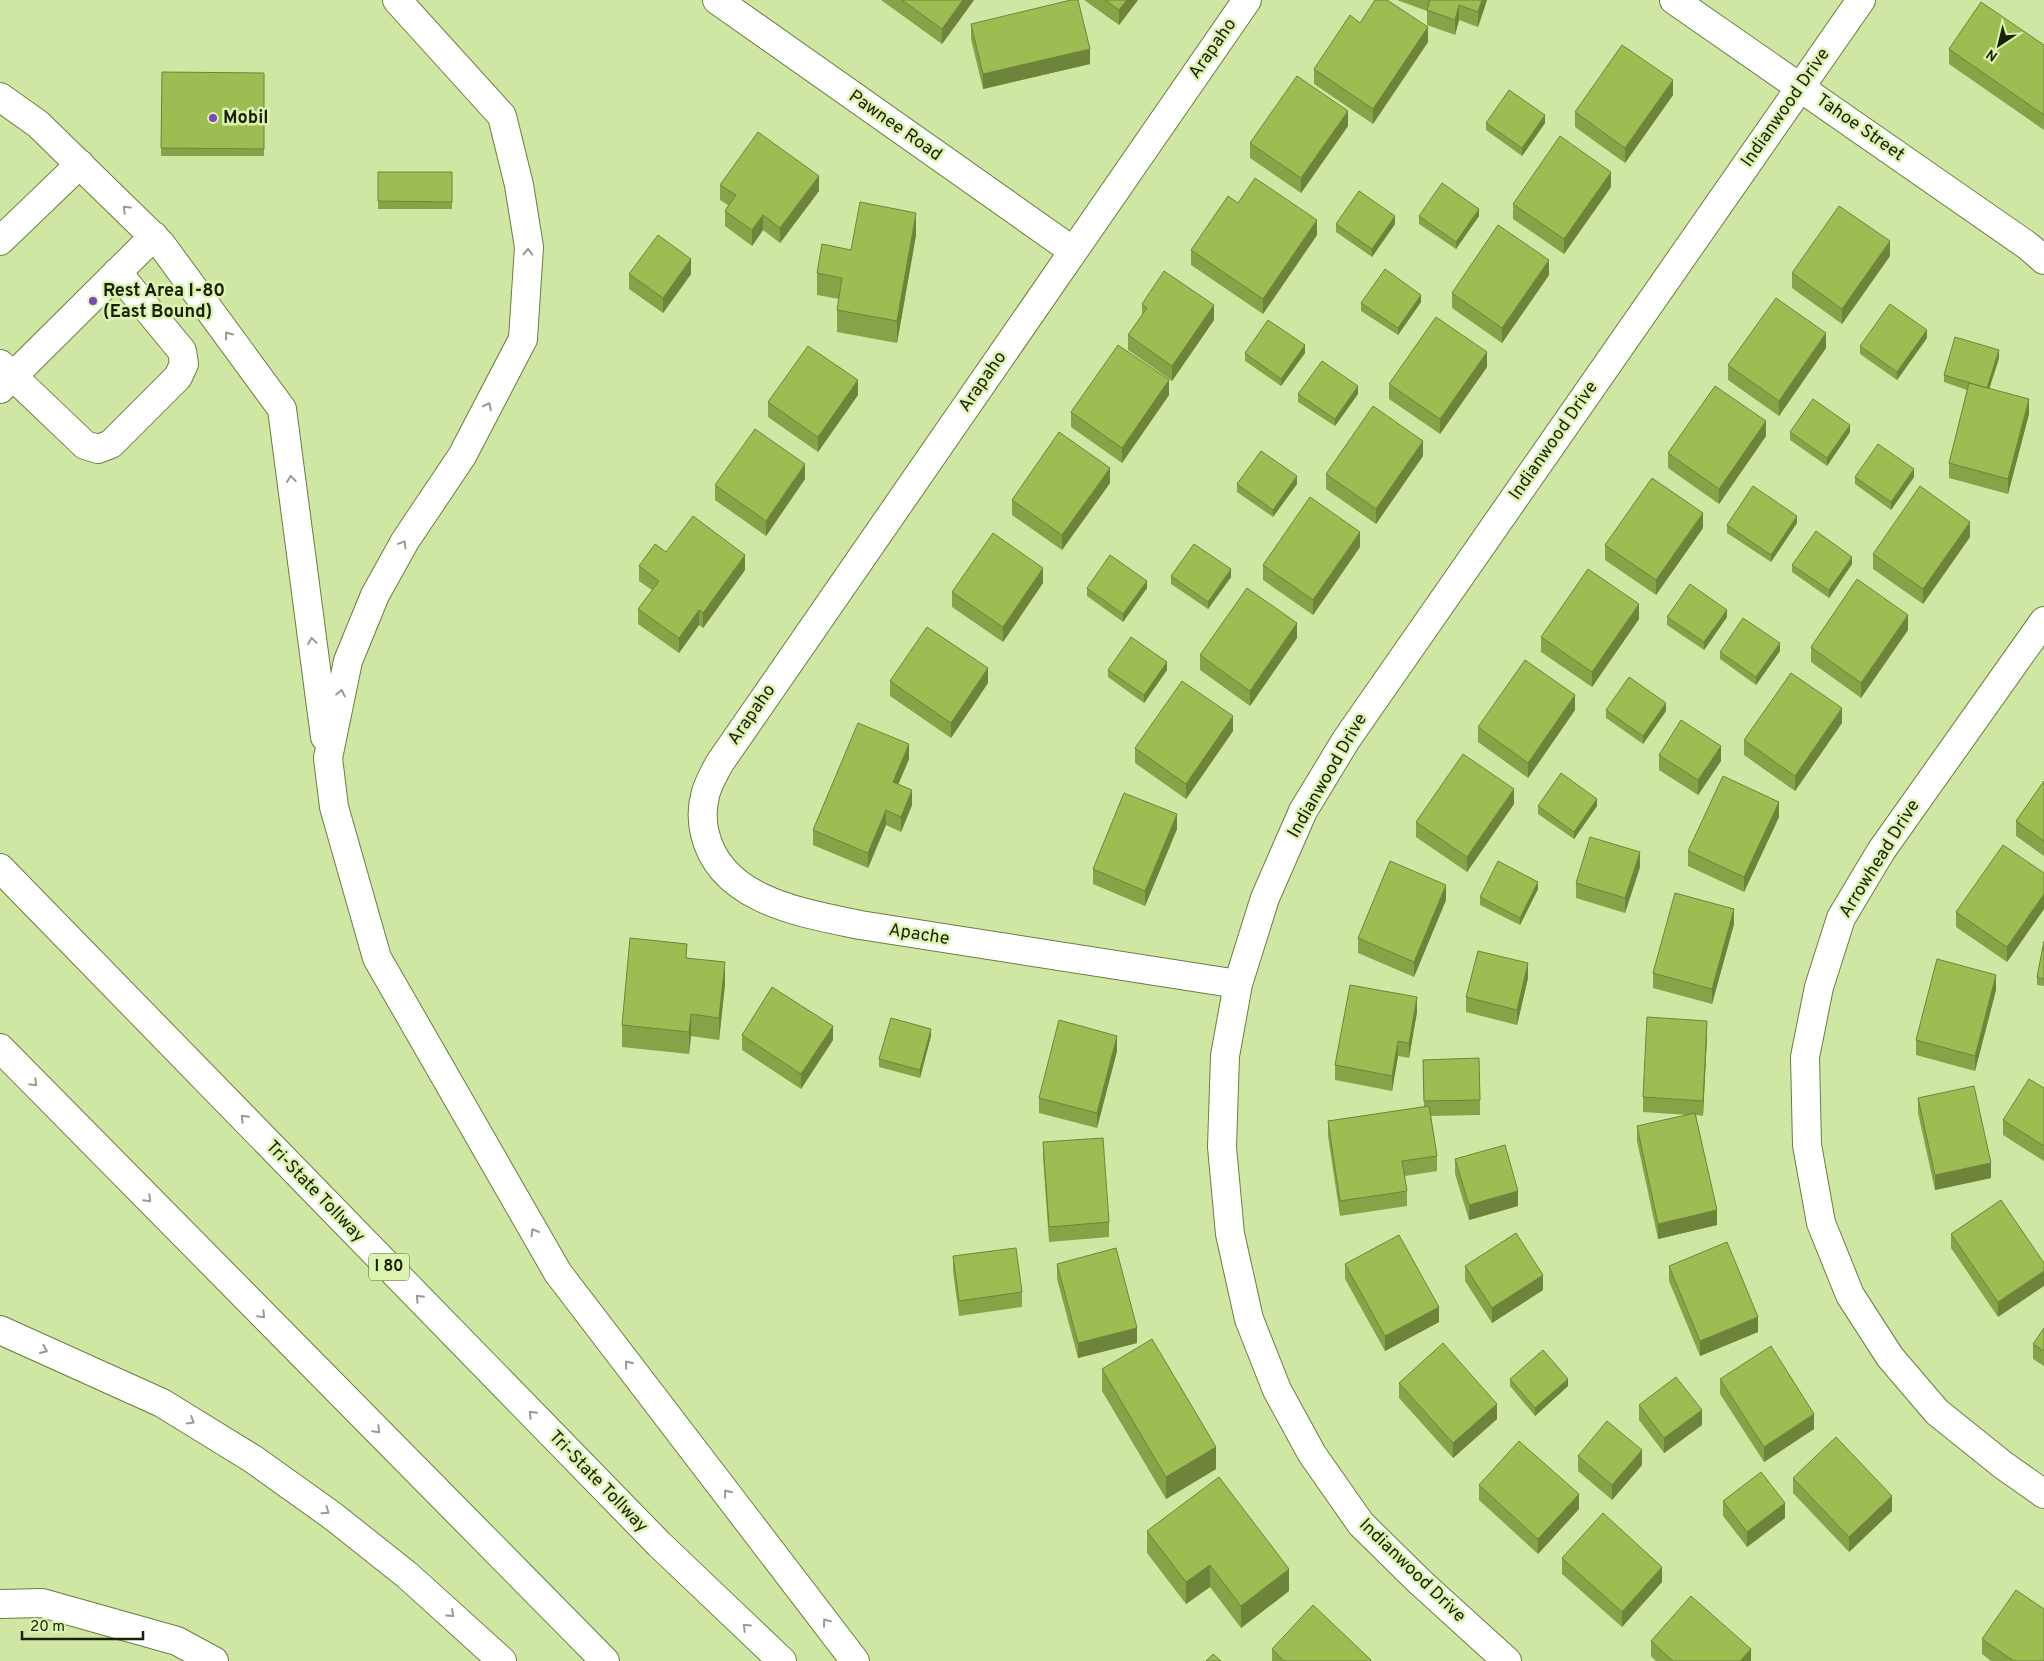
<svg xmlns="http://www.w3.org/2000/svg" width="2044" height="1661" font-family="Overpass,sans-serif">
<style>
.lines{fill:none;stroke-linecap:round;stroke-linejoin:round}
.minor-casing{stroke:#6a7e3f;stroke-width:30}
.highway-casing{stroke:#6a7e3f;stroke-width:30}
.minor{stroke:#fff;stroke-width:28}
.highway{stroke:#fff;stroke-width:28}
.wall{fill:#87a347}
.shaded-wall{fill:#6e843a}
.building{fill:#9dbd53;stroke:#6e843a}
.oneway{stroke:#989b8f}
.poi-dot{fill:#7f45bb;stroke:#ddf4b0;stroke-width:2}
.labels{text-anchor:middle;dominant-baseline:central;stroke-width:5;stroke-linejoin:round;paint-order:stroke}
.shield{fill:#ddf4b0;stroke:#546039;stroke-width:1}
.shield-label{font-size:16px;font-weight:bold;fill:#192006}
.street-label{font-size:18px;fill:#192006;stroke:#ddf4b0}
.poi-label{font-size:18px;font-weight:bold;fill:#192006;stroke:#ddf4b0;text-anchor:start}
</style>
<rect width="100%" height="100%" fill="#d0e7a3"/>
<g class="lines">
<!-- minor casing -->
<g class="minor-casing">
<path id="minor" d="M717,0L1073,251
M1674,0L2028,246L2044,260
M0,97L38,124L161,244L282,409L325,737
M0,241L80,164
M0,364L85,445L98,449L111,444L178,377L184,364L182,351L117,272
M0,389L154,236
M2044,621L1881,851L1841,918L1819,987L1805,1057L1807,1145L1821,1223L1850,1295L1890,1357L1937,1412L2003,1465L2044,1494
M328,758L348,661L375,595L405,541L462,456L523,339L529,247L519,185L502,116L397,0
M1238,984L860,925C803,913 721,901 705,834C702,822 702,808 705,796C707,785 714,774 719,764L1247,0
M0,1604L42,1603L177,1641L214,1661
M1507,1661L1420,1582L1361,1524L1312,1454L1277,1390L1249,1319L1230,1234L1222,1147L1225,1056L1238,984L1265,898L1303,811L1346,740L1861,0"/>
</g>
<!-- highway casing -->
<g class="highway-casing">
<path id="highway" d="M328,758L334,807L377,958L558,1273L855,1661
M0,868L659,1544L782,1661
M0,1048L605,1661
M0,1330L162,1403L253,1459L334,1517L407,1575L502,1661"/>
</g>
<!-- minor -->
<use href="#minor" class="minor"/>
<!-- highway -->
<use href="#highway" class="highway"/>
</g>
<!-- wall -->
<path class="wall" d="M881,0H974L942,44Z
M1084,0H1138L1119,25Z
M1397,0H1487L1478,27L1459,20L1455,35L1427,25V11Z
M1360,23L1428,42L1373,124L1314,84V69Z
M971,24L1090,64L983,89L971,39Z
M2044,45V130L1949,64V49Z
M162,72L264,73V156H161Z
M1673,95L1625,163L1575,127V112Z
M1486,123H1545L1522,156L1486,130Z
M1348,126L1301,193L1250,158V143Z
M378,172H452V209H378Z
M720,185L819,191L780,243L763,230L752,246L725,226V211L728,205L720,200Z
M1611,187L1564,254L1513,219V204Z
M1238,203L1317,235L1263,314L1191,265V250Z
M1419,216H1479L1456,249L1419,224Z
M1336,224H1395L1372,257L1336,232Z
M916,235L897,343L837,332V310L839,299L817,295V273L851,250Z
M1890,256L1842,324L1792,288V273Z
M629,274H691L663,313L629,289Z
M1549,275L1502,343L1452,308V293Z
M1421,302L1398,335L1361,311V303Z
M1142,304L1214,320L1172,381L1128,350V335L1142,315Z
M1927,338L1897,380L1860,354V346Z
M1826,348L1779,416L1728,380V365Z
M1245,353H1305L1281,386L1245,361Z
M1999,358L1989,389L2029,414L2008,494L1949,478V463L1967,390L1944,382V375Z
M1487,367L1440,434L1389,399V384Z
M1298,394H1358L1335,426L1298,402Z
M858,395L818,452L768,417V402Z
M1169,395L1122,463L1071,427V412Z
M1790,432H1850L1827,466L1790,440Z
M1766,436L1719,504L1668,468V453Z
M1423,456L1376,524L1326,489V474Z
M1855,477H1914L1891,510L1855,484Z
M805,479L766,536L715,500V485Z
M1110,483L1062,550L1012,515V500Z
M1237,484H1297L1273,517L1237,492Z
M1797,523L1771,562L1727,533V525Z
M1703,528L1656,595L1605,560V545Z
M1970,537L1923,604L1873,569V554Z
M1360,547L1313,615L1263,580V565Z
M666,552L745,570L703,628L699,625L679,653L638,624V609L652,590L639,581V566Z
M1852,564L1829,598L1792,572V565Z
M1171,576L1231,577L1208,609L1171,584Z
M1043,583L1003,642L952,607V592Z
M1087,588H1147L1123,622L1087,596Z
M1667,617H1727L1704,650L1667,625Z
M1639,619L1592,687L1541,652V637Z
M1908,630L1861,698L1811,662V647Z
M1297,638L1250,706L1200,670V655Z
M1780,651L1756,685L1720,659V652Z
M1108,670H1167L1144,703L1108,677Z
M890,681L988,683L951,738L890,696Z
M1575,710L1528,778L1478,742V727Z
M1606,710L1666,711L1643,744L1606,718Z
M1842,723L1795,791L1744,755V740Z
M1233,731L1186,799L1135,763V748Z
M1659,755L1721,761L1698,795L1659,770Z
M909,759L898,784L912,805L901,832L886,825L868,868L813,845V830Z
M2044,781V856L2016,836V821Z
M1514,804L1467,872L1416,837V822Z
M1538,806H1597L1574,839L1538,814Z
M1779,817L1744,892L1688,866V851Z
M1177,829L1145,906L1093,884V869Z
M1640,867L1625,913L1576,898V883Z
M2044,873V909L2007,962L1956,927V912Z
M1538,889L1520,925L1480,905V897Z
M1446,900L1414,977L1358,953V938Z
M1734,924L1712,1004L1653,988V973Z
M2044,941V986L2037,985V977Z
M687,958L725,984L719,1040L691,1036L689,1054L622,1047V1025Z
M1528,978L1517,1025L1466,1012V997Z
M1996,990L1975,1071L1916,1055V1040Z
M1417,1012L1409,1058L1398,1056L1392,1091L1335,1080V1065Z
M742,1035L833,1040L801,1089L742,1050Z
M931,1036L920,1078L879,1067V1059Z
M1707,1036L1703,1116L1696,1115L1717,1225L1658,1239L1637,1141V1126L1689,1115L1643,1112V1097Z
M1117,1051L1097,1128L1039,1113V1098Z
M1423,1060L1480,1100V1115L1431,1116L1437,1156V1171L1405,1176L1407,1191V1206L1340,1216L1328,1136V1121L1424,1107Z
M2044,1088V1161L2003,1135V1120Z
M1918,1098L1991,1178L1935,1190L1918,1113Z
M1043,1142L1109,1222V1237L1049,1242L1043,1157Z
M1455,1159L1518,1206L1469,1220L1455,1174Z
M2001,1200L1998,1317L1951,1248V1234Z
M953,1256L1022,1292V1307L959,1316L953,1271Z
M1057,1264L1137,1343L1078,1358L1057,1279Z
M1345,1264L1439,1322L1385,1351L1345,1279Z
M1465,1266L1543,1290L1492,1323L1465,1281Z
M1669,1266L1758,1332L1700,1356L1669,1281Z
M2044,1328V1366L2033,1359V1344Z
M1102,1369L1216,1469L1166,1499L1102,1391Z
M1510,1379L1568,1386L1535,1416L1510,1386Z
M1720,1379L1814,1429L1764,1462L1720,1394Z
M1399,1383L1497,1419L1453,1458L1399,1398Z
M1639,1405L1702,1425L1664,1453L1639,1420Z
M1578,1456L1642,1465L1612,1500L1578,1471Z
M1793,1478L1892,1511L1849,1552L1793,1493Z
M1479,1485L1579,1509L1538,1554L1479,1500Z
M1723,1501L1785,1518L1747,1547L1723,1516Z
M1147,1531L1289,1591L1241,1628L1210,1587L1186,1604L1147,1553Z
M1562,1558L1662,1582L1622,1627L1562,1574Z
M1982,1639L2044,1661H1991L1982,1654Z
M1651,1641L1751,1661H1656L1651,1656Z
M1272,1649L1371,1661H1272Z"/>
<!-- shaded-wall -->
<path class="shaded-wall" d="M963,0H974L942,44V29Z
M1127,0H1138L1119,25V10Z
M1482,0H1487L1478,27V12Z
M1459,5V20L1455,35V20Z
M1428,27V42L1373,124V109Z
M1090,49V64L983,89V74Z
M1673,80V95L1625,163V148Z
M1348,111V126L1301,193V178Z
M1545,115V123L1522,156V148Z
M1611,172V187L1564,254V239Z
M819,176V191L780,243V228Z
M1479,209V216L1456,249V242Z
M916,213V235L897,343V321Z
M763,215V230L752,246V230Z
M1395,216V224L1372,257V249Z
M1317,220V235L1263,314V299Z
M1890,241V256L1842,324V309Z
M691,259V274L663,313V298Z
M1549,260V275L1502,343V328Z
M1421,295V302L1398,335V328Z
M1214,305V320L1172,381V366Z
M1927,330V338L1897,380V372Z
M1826,333V348L1779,416V401Z
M1305,345V353L1281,386V379Z
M1999,350V358L1987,396V388Z
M1487,352V367L1440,434V419Z
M858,380V395L818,452V437Z
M1169,380V395L1122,463V448Z
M1358,386V394L1335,426V419Z
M2029,399V414L2008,494V479Z
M1766,421V436L1719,504V489Z
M1850,425V432L1827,466V458Z
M1423,441V456L1376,524V509Z
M805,464V479L766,536V521Z
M1110,468V483L1062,550V535Z
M1914,469V477L1891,510V502Z
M1297,476V484L1273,517V510Z
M1703,513V528L1656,595V580Z
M1797,516V523L1771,562V555Z
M1970,522V537L1923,604V589Z
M1360,532V547L1313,615V600Z
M745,555V570L703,628V613Z
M1852,557V564L1829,598V590Z
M1043,568V583L1003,642V627Z
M1231,569V577L1208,609V602Z
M1147,581V588L1123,622V614Z
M1639,604V619L1592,687V672Z
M699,610V625L679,653V638Z
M1727,610V617L1704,650V642Z
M1908,615V630L1861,698V683Z
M1297,623V638L1250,706V691Z
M1780,643V651L1756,685V677Z
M1167,662V670L1144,703V695Z
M988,668V683L951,738V723Z
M1575,695V710L1528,778V763Z
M1666,703V711L1643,744V736Z
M1842,708V723L1795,791V776Z
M1233,716V731L1186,799V784Z
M909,744V759L893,797V782Z
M1721,746V761L1698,795V780Z
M1514,789V804L1467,872V857Z
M912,790V805L901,832V817Z
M1597,799V806L1574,839V832Z
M1779,802V817L1744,892V877Z
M886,810V825L868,868V853Z
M1177,814V829L1145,906V891Z
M1640,852V867L1625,913V898Z
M1538,882V889L1520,925V918Z
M1446,885V900L1414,977V962Z
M2044,894V909L2007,962V947Z
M1734,909V924L1712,1004V989Z
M725,962V984L719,1040V1018Z
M1528,963V978L1517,1025V1010Z
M1996,975V990L1975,1071V1056Z
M1417,997V1012L1409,1058V1043Z
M691,1014V1036L689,1054V1032Z
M1707,1021V1036L1703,1116V1101Z
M833,1026V1040L801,1089V1074Z
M931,1029V1036L920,1078V1070Z
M1117,1036V1051L1097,1128V1113Z
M1398,1041V1056L1392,1091V1076Z
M1991,1163V1178L1935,1190V1175Z
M1518,1191V1206L1469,1220V1205Z
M1717,1210V1225L1658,1239V1224Z
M2044,1271V1286L1998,1317V1302Z
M1543,1275V1290L1492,1323V1308Z
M1439,1307V1322L1385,1351V1336Z
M1758,1317V1332L1700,1356V1341Z
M1137,1328V1343L1078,1358V1343Z
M1568,1379V1386L1535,1416V1408Z
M1497,1404V1419L1453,1458V1443Z
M1702,1410V1425L1664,1453V1438Z
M1814,1414V1429L1764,1462V1447Z
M1216,1447V1469L1166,1499V1477Z
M1642,1450V1465L1612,1500V1485Z
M1579,1494V1509L1538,1554V1539Z
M1892,1496V1511L1849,1552V1537Z
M1785,1503V1518L1747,1547V1532Z
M1210,1565V1587L1186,1604V1582Z
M1662,1567V1582L1622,1627V1612Z
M1289,1569V1591L1241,1628V1606Z
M1751,1649V1661H1740Z"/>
<!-- building -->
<path class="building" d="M902,0H963L942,29Z
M1071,0H1078L1090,49L983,74L971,24Z
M1105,0H1127L1119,10Z
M1375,0H1387L1428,27L1373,109L1314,69L1350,15L1360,23Z
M1430,0H1482L1478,12L1459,5L1455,20L1427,10Z
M1981,2L2044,45V115L1949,49Z
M1622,45L1673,80L1625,148L1575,112Z
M162,72L264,73V149L161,148Z
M1297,76L1348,111L1301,178L1250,143Z
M1509,90L1545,115L1522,148L1486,123Z
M758,132L819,176L780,228L763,215L752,230L725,211L736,195L720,185Z
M1560,136L1611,172L1564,239L1513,204Z
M378,172H452V202L378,201Z
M1255,178L1317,220L1263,299L1191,250L1228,196L1238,203Z
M1442,183L1479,209L1456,242L1419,216Z
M1359,191L1395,216L1372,249L1336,224Z
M860,202L916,213L897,321L837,310L842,278L817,273L822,244L851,250Z
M1839,206L1890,241L1842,309L1792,273Z
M1498,225L1549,260L1502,328L1452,293Z
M658,235L691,259L663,298L629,274Z
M1385,269L1421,295L1398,328L1361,303Z
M1164,271L1214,305L1172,366L1128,335L1147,308L1142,304Z
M1776,298L1826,333L1779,401L1728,365Z
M1890,304L1927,330L1897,372L1860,346Z
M1436,317L1487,352L1440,419L1389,384Z
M1268,320L1305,345L1281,379L1245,353Z
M1955,337L1999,350L1987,388L1944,375Z
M1118,345L1169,380L1122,448L1071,412Z
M808,346L858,380L818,437L768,402Z
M1322,361L1358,386L1335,419L1298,394Z
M1969,383L2029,399L2008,479L1949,463Z
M1715,386L1766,421L1719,489L1668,453Z
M1813,399L1850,425L1827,458L1790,432Z
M1373,406L1423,441L1376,509L1326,474Z
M755,429L805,464L766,521L715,485Z
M1059,432L1110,468L1062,535L1012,500Z
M1878,444L1914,469L1891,502L1855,477Z
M1261,451L1297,476L1273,510L1237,484Z
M1652,478L1703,513L1656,580L1605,545Z
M1753,486L1797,516L1771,555L1727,525Z
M1920,486L1970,522L1923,589L1873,554Z
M1310,497L1360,532L1313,600L1263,565Z
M693,516L745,555L703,613L699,610L679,638L638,609L659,581L639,566L655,544L666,552Z
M1816,531L1852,557L1829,590L1792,565Z
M993,533L1043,568L1003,627L952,592Z
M1194,544L1231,569L1208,602L1171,576Z
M1110,555L1147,581L1123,614L1087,588Z
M1588,569L1639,604L1592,672L1541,637Z
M1857,579L1908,615L1861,683L1811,647Z
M1690,584L1727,610L1704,642L1667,617Z
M1247,588L1297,623L1250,691L1200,655Z
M1743,618L1780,643L1756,677L1720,652Z
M927,627L988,668L951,723L890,681Z
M1131,637L1167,662L1144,695L1108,670Z
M1525,660L1575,695L1528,763L1478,727Z
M1791,673L1842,708L1795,776L1744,740Z
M1629,677L1666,703L1643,736L1606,710Z
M1182,681L1233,716L1186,784L1135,748Z
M1681,720L1721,746L1698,780L1659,755Z
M858,723L909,744L893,782L912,790L901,817L886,810L868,853L813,830Z
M1463,754L1514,789L1467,857L1416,822Z
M1561,773L1597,799L1574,832L1538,806Z
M1723,776L1779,802L1744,877L1688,851Z
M2044,781V841L2016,821Z
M1124,793L1177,814L1145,891L1093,869Z
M1590,837L1640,852L1625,898L1576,883Z
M2003,845L2044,873V894L2007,947L1956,912Z
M1390,861L1446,885L1414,962L1358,938Z
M1498,861L1538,882L1520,918L1480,897Z
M1675,893L1734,909L1712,989L1653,973Z
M630,938L687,944L686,958L725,962L719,1018L691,1014L689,1032L622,1025Z
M2044,941V979L2037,977Z
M1478,951L1528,963L1517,1010L1466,997Z
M1937,959L1996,975L1975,1056L1916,1040Z
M1350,985L1417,997L1409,1043L1398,1041L1392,1076L1335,1065Z
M772,987L833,1026L801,1074L742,1035Z
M1647,1017L1707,1021L1703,1101L1643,1097Z
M891,1018L931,1029L920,1070L879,1059Z
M1059,1020L1117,1036L1097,1113L1039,1098Z
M1479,1058L1480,1100L1424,1101L1423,1060Z
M2029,1079L2044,1088V1146L2003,1120Z
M1974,1086L1991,1163L1935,1175L1918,1098Z
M1429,1106L1437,1156L1402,1161L1407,1191L1340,1201L1328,1121Z
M1695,1113L1717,1210L1658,1224L1637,1126Z
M1103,1138L1109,1222L1049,1227L1043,1142Z
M1505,1145L1518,1191L1469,1205L1455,1159Z
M2001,1200L2044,1263V1271L1998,1302L1951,1234Z
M1516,1233L1543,1275L1492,1308L1465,1266Z
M1399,1235L1439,1307L1385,1336L1345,1264Z
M1727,1242L1758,1317L1700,1341L1669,1266Z
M1016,1248L1022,1292L959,1301L953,1256Z
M1116,1248L1137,1328L1078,1343L1057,1264Z
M2044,1328V1351L2033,1344Z
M1152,1339L1216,1447L1166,1477L1102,1369Z
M1443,1343L1497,1404L1453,1443L1399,1383Z
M1771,1346L1814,1414L1764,1447L1720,1379Z
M1543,1350L1568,1379L1535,1408L1510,1379Z
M1676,1377L1702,1410L1664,1438L1639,1405Z
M1607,1421L1642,1450L1612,1485L1578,1456Z
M1836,1437L1892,1496L1849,1537L1793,1478Z
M1519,1441L1579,1494L1538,1539L1479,1485Z
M1761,1472L1785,1503L1747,1532L1723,1501Z
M1219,1477L1289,1569L1241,1606L1210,1565L1186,1582L1147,1531Z
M1603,1513L1662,1567L1622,1612L1562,1558Z
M2016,1590L2044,1609V1661H2014L1982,1639Z
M1691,1596L1751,1649L1740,1661H1673L1651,1641Z
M1313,1605L1371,1660L1370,1661H1284L1272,1649Z
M1213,1654L1221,1661H1206Z"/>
<!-- one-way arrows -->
<defs><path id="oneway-chevron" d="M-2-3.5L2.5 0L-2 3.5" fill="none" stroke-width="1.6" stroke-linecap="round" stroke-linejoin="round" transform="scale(1.25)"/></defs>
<g class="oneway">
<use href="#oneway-chevron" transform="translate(126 209) rotate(-136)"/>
<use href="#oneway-chevron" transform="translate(528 252) rotate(-89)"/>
<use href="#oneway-chevron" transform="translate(228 335) rotate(-126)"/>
<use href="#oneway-chevron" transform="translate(488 406) rotate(-63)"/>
<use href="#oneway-chevron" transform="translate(291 479) rotate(-97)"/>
<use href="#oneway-chevron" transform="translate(403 544) rotate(-59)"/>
<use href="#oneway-chevron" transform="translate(312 641) rotate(-98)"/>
<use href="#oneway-chevron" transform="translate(341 693) rotate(-78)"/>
<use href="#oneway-chevron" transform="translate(34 1083) rotate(46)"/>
<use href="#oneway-chevron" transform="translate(244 1118) rotate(-134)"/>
<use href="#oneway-chevron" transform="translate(148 1199) rotate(45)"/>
<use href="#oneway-chevron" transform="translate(534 1232) rotate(-120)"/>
<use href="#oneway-chevron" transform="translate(419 1298) rotate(-134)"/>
<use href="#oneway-chevron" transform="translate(262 1315) rotate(45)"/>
<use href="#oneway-chevron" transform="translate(44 1350) rotate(24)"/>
<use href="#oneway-chevron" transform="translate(628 1364) rotate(-128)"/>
<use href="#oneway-chevron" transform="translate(532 1414) rotate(-134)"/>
<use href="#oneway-chevron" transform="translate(191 1421) rotate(31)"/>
<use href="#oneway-chevron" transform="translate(377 1430) rotate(45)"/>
<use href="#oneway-chevron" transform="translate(727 1493) rotate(-128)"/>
<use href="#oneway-chevron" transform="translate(326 1511) rotate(35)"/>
<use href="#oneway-chevron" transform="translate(451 1614) rotate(42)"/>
<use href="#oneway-chevron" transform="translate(826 1622) rotate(-127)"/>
<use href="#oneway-chevron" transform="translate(746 1627) rotate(-136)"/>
</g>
<!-- markers -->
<g class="poi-dot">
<circle cx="213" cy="118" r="5"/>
<circle cx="93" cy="301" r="5"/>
</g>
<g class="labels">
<!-- shield labels -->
<rect class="shield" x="369" y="1253.5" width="40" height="27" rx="4"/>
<g class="shield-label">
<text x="389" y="1267">I 80</text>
</g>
<!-- street labels -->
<g class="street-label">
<text transform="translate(1213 49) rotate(-55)">Arapaho</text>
<text transform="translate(1786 108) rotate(-55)">Indianwood Drive</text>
<text transform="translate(895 126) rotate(35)">Pawnee Road</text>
<text transform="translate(1860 128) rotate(35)">Tahoe Street</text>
<text transform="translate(983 382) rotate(-55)">Arapaho</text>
<text transform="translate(1554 441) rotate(-55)">Indianwood Drive</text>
<text transform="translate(752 715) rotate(-55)">Arapaho</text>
<text transform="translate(1328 776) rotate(-60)">Indianwood Drive</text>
<text transform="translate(1880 859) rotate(-58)">Arrowhead Drive</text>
<text transform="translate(919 935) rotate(9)">Apache</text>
<text transform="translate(315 1192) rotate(46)">Tri-State Tollway</text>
<text transform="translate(598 1482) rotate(46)">Tri-State Tollway</text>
<text transform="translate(1412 1571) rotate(44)">Indianwood Drive</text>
</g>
<!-- poi labels -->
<g class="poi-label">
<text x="223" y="118">Mobil</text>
<text x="103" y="291">Rest Area I-80<tspan x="103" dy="21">(East Bound)</tspan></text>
</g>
</g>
<!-- north arrow -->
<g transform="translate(1999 45) rotate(215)" stroke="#ddf4b0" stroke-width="4" paint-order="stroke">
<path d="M0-4L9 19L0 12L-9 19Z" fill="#192006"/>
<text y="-8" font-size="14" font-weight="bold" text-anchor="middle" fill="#192006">N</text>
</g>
<!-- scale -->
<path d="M22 1631v8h121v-8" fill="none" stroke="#192006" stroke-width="2.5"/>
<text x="30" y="1631" font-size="15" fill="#192006" stroke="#ddf4b0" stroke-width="4" paint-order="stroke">20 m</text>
</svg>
